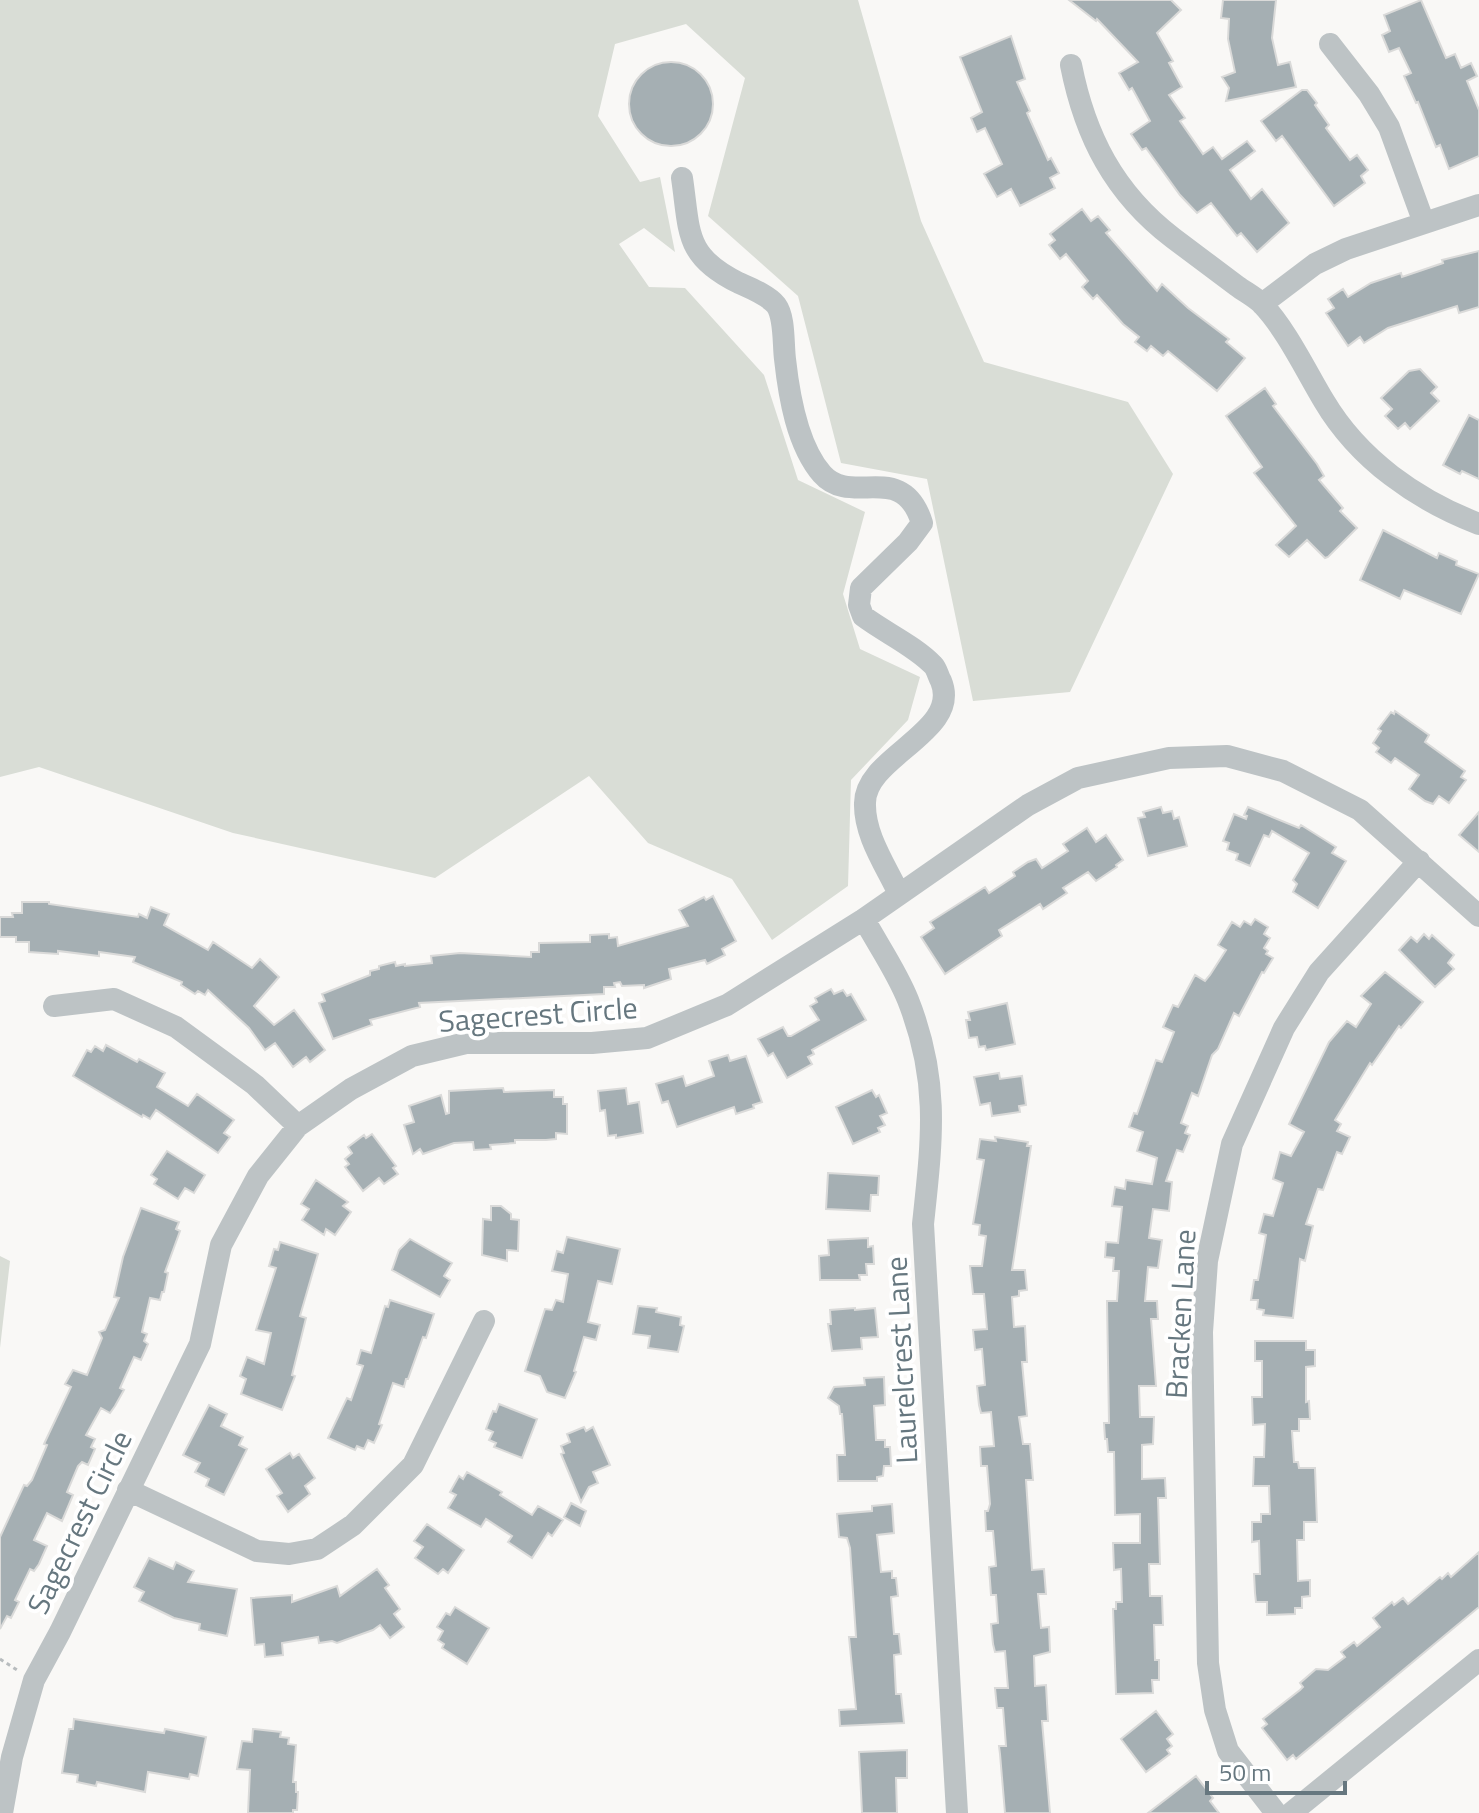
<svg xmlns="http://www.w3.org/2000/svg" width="1479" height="1813" font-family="'Titillium Web',sans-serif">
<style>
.green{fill:#d9ddd6}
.building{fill:#a5afb3;stroke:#dadad9;stroke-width:2}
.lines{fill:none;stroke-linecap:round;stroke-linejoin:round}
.path{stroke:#b8bcbe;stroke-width:3;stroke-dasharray:4 4;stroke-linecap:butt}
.minor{stroke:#bdc3c5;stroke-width:22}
.labels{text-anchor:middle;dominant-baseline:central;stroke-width:8;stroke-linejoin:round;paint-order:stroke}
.street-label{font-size:30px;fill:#66777f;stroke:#fff}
</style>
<rect width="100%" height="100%" fill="#f9f8f6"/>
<!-- green -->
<path class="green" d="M0,0H858L921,221L984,362L1128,402L1173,474L1070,692L973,701L927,479L841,463L798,296L708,216L745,78L686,24L615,44L598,116L640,182L660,177L675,252L644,228L619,244L649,287L685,288L764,375L798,480L865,512L843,594L860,649L920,677L908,720L851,780L848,886L772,940L732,879L648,843L589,776L435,878L233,833L39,767L0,777Z
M0,1256L10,1261L0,1348Z"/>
<!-- building -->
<path class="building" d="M1069,0H1171L1181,10L1157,33L1173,61L1169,63L1182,87L1169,95L1185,118L1180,121L1203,154L1213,147L1222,159L1247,141L1255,151L1230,170L1251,199L1262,189L1289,223L1257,252L1241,233L1237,236L1211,203L1197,213L1180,195L1146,148L1142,150L1131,134L1150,121L1132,88L1129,90L1119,73L1138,62L1097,19L1096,21Z
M1223,0H1276L1272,38L1278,65L1290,62L1296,87L1226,101L1229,88L1222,77L1235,72L1228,39L1229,19L1221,18Z
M1421,0L1446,58L1455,54L1461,68L1471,63L1477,76L1467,81L1479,110V156L1449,169L1440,145L1436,147L1418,102L1416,103L1404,76L1411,73L1399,48L1389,52L1382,35L1390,31L1384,15Z
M1011,36L1025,79L1017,82L1030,111L1027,113L1048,160L1051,158L1059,173L1050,178L1055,188L1020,206L1011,189L997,197L984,174L1002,164L985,128L977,132L971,118L982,112L960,57Z
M629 104a42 42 0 1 1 84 0a42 42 0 1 1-84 0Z
M1302,90H1307L1317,103L1315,105L1329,125L1326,128L1350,160L1357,155L1368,170L1361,176L1365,183L1334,206L1282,136L1276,141L1261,121Z
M1082,209L1091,221L1098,216L1110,230L1106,233L1157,291L1162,284L1188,308L1229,339L1226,342L1245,358L1217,391L1168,351L1163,356L1151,346L1147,351L1135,342L1139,337L1123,324L1097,295L1093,299L1082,287L1088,281L1066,254L1060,259L1049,245L1055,240L1050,234Z
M1479,251V307L1459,313L1457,306L1388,328L1364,343L1360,337L1348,346L1326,313L1334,308L1328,299L1343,289L1348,297L1371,283L1401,273L1402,277L1443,263L1442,260Z
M1420,369L1437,387L1431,393L1439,401L1410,429L1405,423L1398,429L1385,416L1392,409L1381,398L1409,371Z
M1265,388L1276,404L1273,406L1317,464L1324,476L1319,480L1343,508L1340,511L1357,528L1328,557L1325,558L1307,540L1289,557L1276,545L1296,526L1254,473L1262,467L1226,416Z
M1469,415L1479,420V479L1462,471L1460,474L1443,465Z
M1383,530L1437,558L1439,553L1457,561L1456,565L1479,574L1461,614L1404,590L1400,599L1360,580Z
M1395,711L1429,735L1425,742L1465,771L1461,777L1466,780L1449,803L1439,796L1433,804L1425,801L1409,789L1419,775L1395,758L1391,763L1376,752L1379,748L1373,743L1381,731L1378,729L1391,712L1394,714Z
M1161,807L1163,813L1172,811L1174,819L1179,817L1187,846L1148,856L1138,818L1145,817L1143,812Z
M1248,807L1299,828L1301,825L1336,847L1332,853L1346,861L1318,908L1293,892L1297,884L1293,880L1309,853L1272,831L1269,837L1264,835L1250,866L1236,860L1238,854L1227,850L1229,843L1223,841L1234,814L1246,819L1247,816L1244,815Z
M1479,812V852L1459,835Z
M1087,828L1096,842L1106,835L1123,860L1116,865L1117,867L1096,881L1088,872L1063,888L1067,893L1043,909L1040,904L999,930L1002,936L945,974L921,937L934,928L930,922L985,887L989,893L1015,876L1013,872L1028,862L1036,859L1042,868L1068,851L1063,844Z
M713,896L736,941L722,949L725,955L707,964L705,960L669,969L671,979L644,988V985L622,986L620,982L614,983L615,987H604V994L419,1003L420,1007L370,1020L372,1025L333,1039L319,1003L325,1001L322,994L370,975V971L379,969V966L395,962L396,966L405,964V966L432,963L431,956L460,953L531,957V952H539V943L590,942V935L609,934V938L617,937L618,946L688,926L679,910L704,897L706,900Z
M22,902H49V904L138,917L139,914L147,918L151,907L169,914L164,925L208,950L213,942L252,968L260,959L279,977L254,1006L274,1025L294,1010L325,1050L310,1062L306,1057L293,1067L275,1043L265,1050L249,1028L208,990L205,995L198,991L195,994L181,985L182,982L133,962L135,957L99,952V956L58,951V954L29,952V942H16V937H0V917H13L12,913H22Z
M1255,919L1268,927L1264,934L1270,938L1264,948L1268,951L1266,954L1273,958L1264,973L1262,972L1239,1016L1234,1013L1218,1049L1212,1055L1198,1096L1192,1093L1181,1123L1188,1126L1185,1133L1190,1135L1183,1152L1177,1150L1166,1181L1172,1182L1169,1211L1153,1209L1149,1238L1162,1240L1158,1268L1148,1267L1145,1301H1157L1158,1319H1151L1156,1386H1139L1140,1417H1154L1153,1444L1142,1445V1479L1165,1478L1166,1498H1158L1160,1564H1149L1150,1596H1162L1163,1625H1154L1155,1660H1159V1680H1152L1153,1693L1116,1694L1113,1609H1116V1602H1122L1121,1569L1114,1570L1113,1543H1140V1514L1115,1515L1114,1452H1108L1107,1439H1105L1104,1423H1109L1107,1301H1117L1119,1271H1113L1114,1258L1105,1257L1106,1242L1118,1243L1122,1207L1112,1206L1115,1187L1125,1189L1126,1180L1152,1184L1157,1158L1137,1151L1143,1132L1129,1127L1134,1113L1137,1114L1156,1060L1162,1062L1174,1032L1163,1027L1173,1005L1178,1007L1195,975L1205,981L1210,975L1226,950L1218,945L1232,922L1240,927L1244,921L1251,925Z
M1424,934L1429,939L1432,935L1454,955L1448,963L1454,969L1435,987L1399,950L1411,937L1417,942Z
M1385,972L1423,1002L1401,1028L1399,1026L1372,1065L1370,1063L1335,1120L1341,1124L1337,1131L1350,1137L1342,1154L1337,1152L1323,1190L1318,1189L1306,1224L1313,1226L1305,1261L1300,1259L1293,1318L1263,1315L1264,1310L1257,1309L1258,1300H1251L1254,1280H1258L1266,1235L1259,1233L1264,1214L1273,1216L1283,1183L1273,1179L1280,1152L1291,1156L1304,1132L1289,1124L1329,1042L1347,1021L1356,1027L1371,1004L1361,996Z
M831,989L834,994L843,990L847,996L851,994L866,1020L812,1050L814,1054L808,1057L812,1064L787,1078L773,1053L768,1056L758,1039L783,1027L788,1036H791L819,1020L810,1006L817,1002L815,998Z
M1007,1003L1015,1044L986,1050L985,1046L979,1047L977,1037L969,1038L966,1020H970L968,1012Z
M106,1045L137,1062L139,1059L165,1073L157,1087L188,1106L197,1094L234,1120L224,1133L230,1137L218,1153L156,1110L150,1119L143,1115L142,1117L73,1076L87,1050L91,1052L95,1046L103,1051Z
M728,1055L730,1061L746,1056L762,1102L753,1105L754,1108L736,1114L734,1107L677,1127L668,1101L662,1103L656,1084L683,1076L686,1086L714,1076L709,1061Z
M999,1073L1000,1079L1022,1076L1026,1105L1019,1106L1020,1112L992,1116L990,1103L980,1105L974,1077Z
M503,1088L504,1092L554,1090V1097H563V1104H567V1134L556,1133V1139L546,1140H515V1143L490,1145L491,1149L474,1150L473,1142L454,1143L423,1154L420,1149L413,1154L404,1125L414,1122L409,1106L441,1095L446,1114L449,1113V1091Z
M626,1088L628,1104L639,1102L643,1133L616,1138V1135L608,1136L605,1110L600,1111L598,1091Z
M872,1090L876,1097L879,1095L887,1113L880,1116L885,1125L878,1128L880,1132L853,1144L836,1107Z
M372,1134L396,1166L393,1168L398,1174L384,1184L379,1178L363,1191L345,1167L349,1164L345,1159L352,1153L348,1147L364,1135L366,1138Z
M995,1137L1028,1142L1027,1146H1031L1012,1270H1025L1027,1290L1019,1291V1296L1012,1297L1014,1327L1025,1326L1027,1362H1022L1027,1416L1019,1417L1023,1444H1030L1033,1480H1026L1032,1570L1044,1569L1046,1594H1038L1041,1628L1049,1627L1050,1652L1034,1656L1035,1686L1046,1685L1048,1721H1042L1050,1813H1005L1000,1754L999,1746H1006L1003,1708H997L995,1688H1008L1005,1651L995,1652L993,1644L991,1624L998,1623L996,1595H991L989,1567L996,1566L993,1531H986L985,1511H988L990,1504L987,1466H981L980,1447L994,1446L991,1412L981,1413L979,1405L977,1386L985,1385L982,1349L975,1350L973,1330L987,1329L984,1294H973L970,1266H982L986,1236L979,1235L980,1225L973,1224L984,1160L977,1159L980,1139L996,1141Z
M167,1151L205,1175L194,1193L185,1188L178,1199L154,1184L157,1179L151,1175Z
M828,1173L879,1176L878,1195H871L870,1211L826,1209Z
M316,1180L348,1202L343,1206L351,1212L335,1235L326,1229L324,1235L302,1220L309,1209L301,1204Z
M491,1206H501L511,1214V1219L519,1220L518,1251L507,1250V1261L482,1255L483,1219L491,1220Z
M141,1208L179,1222L176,1229L180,1231L165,1272L168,1273L164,1292H162L160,1300L150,1298L142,1332L147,1334L144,1341L148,1344L141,1360L134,1357L120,1388L124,1390L115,1406L110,1413L101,1408L86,1435L95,1439L91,1447L95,1449L88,1465L82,1462L78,1466L67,1492L73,1495L62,1521L47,1513L34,1540L47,1546L39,1564L34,1571L30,1569L15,1600L19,1602L11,1618L7,1616L0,1629V1537L24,1485L27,1486L32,1480L47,1445L44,1444L71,1387L65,1384L73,1370L87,1375L102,1338L99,1332L105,1330L119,1298L114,1297L123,1257Z
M567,1237L620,1249L612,1284L598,1281L588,1322L600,1325L596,1340L584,1337L574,1371L576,1372L565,1398L547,1392L540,1376L525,1371L545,1309L552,1310L556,1300L563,1302L568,1274L552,1271L557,1251L563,1253Z
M868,1238V1247L873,1246L874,1264H866L867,1275H859L860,1280H820L819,1256L829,1255L828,1240Z
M410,1239L452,1263L444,1276L450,1280L440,1297L392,1270L399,1250Z
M280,1242L318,1254L300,1316L306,1318L292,1375L295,1376L282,1410L241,1394L246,1379L240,1376L247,1357L264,1364L271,1333L256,1330L276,1268L269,1266L274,1249L278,1250Z
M390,1300L434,1314L426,1338L423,1337L408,1379H406L404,1387L393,1383L379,1424L382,1425L374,1443L368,1440L364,1449L357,1446L355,1450L328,1438L347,1398L351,1400L363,1366L357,1364L361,1350L371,1353L385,1306L388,1307Z
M638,1306L657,1308L656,1312L681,1317L680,1325L684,1326L678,1352L648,1348L650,1336L633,1334Z
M855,1308V1310L875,1308L878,1337L861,1338L862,1349L832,1351L828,1324H831L830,1310Z
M1255,1341H1306V1350H1315V1366L1306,1367V1402L1309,1401L1310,1419H1299V1431H1292L1294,1462H1298L1299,1468H1315L1317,1522H1304V1540H1297L1298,1581L1310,1580V1596L1302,1597V1608H1295V1614L1267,1615V1602H1256L1255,1593L1254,1574H1260L1259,1541L1252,1542V1522H1261V1514H1270L1269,1486H1253L1254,1457H1264L1265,1424L1253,1425L1252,1397H1262V1361H1255Z
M884,1377L885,1405L874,1406L876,1440H885V1447H890L891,1466H884L883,1476L877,1477V1481H838L837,1455H845L842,1414H840L839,1406L828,1398L834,1387L865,1385L864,1378Z
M499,1404L537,1419L522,1458L494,1447L496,1443L489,1440L493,1432L486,1429L493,1411L496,1412Z
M209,1405L227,1414L221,1426L243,1437L239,1445L247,1449L224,1495L206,1486L209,1479L195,1472L200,1463L183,1455Z
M584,1427L586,1431L593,1427L610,1465L593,1472L598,1483L589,1487L581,1502L561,1454L564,1453L561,1446L570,1442L567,1434Z
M290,1453L293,1458L299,1454L315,1478L305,1486L310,1494L288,1512L277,1496L282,1493L266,1469Z
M467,1472L502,1492L500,1495L532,1515L538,1506L563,1520L552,1536L548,1533L532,1558L508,1542L512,1536L486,1519L481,1527L448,1508L456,1495L450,1492L459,1476L463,1479Z
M571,1503L586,1511L580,1526L564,1517Z
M892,1504L894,1533L877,1535L881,1572L892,1571V1578H896L898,1596L891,1597L894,1634H899L901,1654L894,1655L896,1694H901L904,1723L840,1726L839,1710L856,1709L849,1637H856L850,1548L847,1538L839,1537L837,1514L872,1511V1506Z
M427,1524L464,1550L448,1573L443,1569L438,1574L415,1558L423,1547L414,1541Z
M1479,1552V1607L1296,1759L1293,1755L1287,1760L1262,1728L1267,1724L1263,1719L1300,1690L1303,1687L1300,1683L1316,1669L1328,1670L1345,1657L1341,1652L1354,1642L1357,1646L1380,1627L1373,1618L1392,1602L1394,1605L1403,1598L1408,1604L1440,1577L1442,1579L1448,1573L1451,1577Z
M149,1558L173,1569L176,1562L194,1571L188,1582L237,1589L227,1636L199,1630L200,1624L174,1618L139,1601L144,1592L134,1587Z
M377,1569L389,1585L385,1588L400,1609L394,1614L404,1627L390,1638L380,1625L373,1630L337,1643L332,1641L319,1643L318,1637L282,1643L283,1655L265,1657L264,1644L255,1645L251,1598L292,1595V1602L337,1586L340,1596Z
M455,1607L489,1628L467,1664L442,1648L444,1644L438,1640L443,1631L437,1627L446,1613L450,1615Z
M1156,1711L1173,1734L1167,1739L1172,1746L1167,1750L1170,1754L1146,1772L1121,1739Z
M74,1719L164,1733L165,1729L206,1737L198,1776L190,1774L189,1779L148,1772L145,1792L97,1782L96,1786L77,1782L78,1775L62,1773L69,1729H73Z
M253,1729L281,1732L280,1737L289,1738L288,1744L296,1745L293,1782H296V1792H298L297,1810H293V1813H248L250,1770L237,1769L242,1741L252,1742Z
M907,1750V1778H896L897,1813H862L859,1752Z
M1196,1776L1213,1798L1210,1801L1219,1813H1148Z"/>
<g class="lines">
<!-- path -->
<path class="path" d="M0,1659L17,1670"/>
<!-- minor -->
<path class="minor" d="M1330,44L1369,94L1389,127L1424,223
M1071,65C1085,136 1114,193 1173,238C1194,254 1216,270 1237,286C1245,292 1255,297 1262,304C1286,329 1306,371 1324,401C1359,460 1417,500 1479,524
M682,178C690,232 684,256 739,283C750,288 768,295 776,305C785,317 783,343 785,359C789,396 797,445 822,474C852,508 902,459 922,523L908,542L861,588L859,605L863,616C884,632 915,646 933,665C937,669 938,676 941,681C962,732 865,756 865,803C864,835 886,866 899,894
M1262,304L1315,264L1346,249L1479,205
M864,919C878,945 897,972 908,1000C940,1081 932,1139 923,1224L957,1813
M54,1006L114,999L176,1027L255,1085L298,1126
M128,1490L257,1551L289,1554L317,1549L353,1525L413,1465L484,1321
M2,1813L12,1757L34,1680L60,1632L200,1344L221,1245L258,1176L298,1126L351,1089L412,1056L466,1043H592L647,1038L727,1005L864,919L1028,805L1078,778L1169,758L1227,756L1283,771L1360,810L1479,916
M1276,1813L1228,1751L1215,1710L1208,1663L1202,1332L1207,1261L1232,1144L1284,1028L1319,972L1419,861
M1291,1813L1479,1660"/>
</g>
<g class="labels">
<!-- street labels -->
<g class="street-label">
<text transform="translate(538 1014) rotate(-4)">Sagecrest Circle</text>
<text transform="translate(1180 1314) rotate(-87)">Bracken Lane</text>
<text transform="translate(901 1360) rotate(-93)">Laurelcrest Lane</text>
<text transform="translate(79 1522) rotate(-64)">Sagecrest Circle</text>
</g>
</g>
<!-- scale -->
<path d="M1207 1781v12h138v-12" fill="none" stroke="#66777f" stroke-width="4"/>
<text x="1219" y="1781" font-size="24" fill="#66777f" stroke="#ffffff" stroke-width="6" paint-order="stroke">50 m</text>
</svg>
